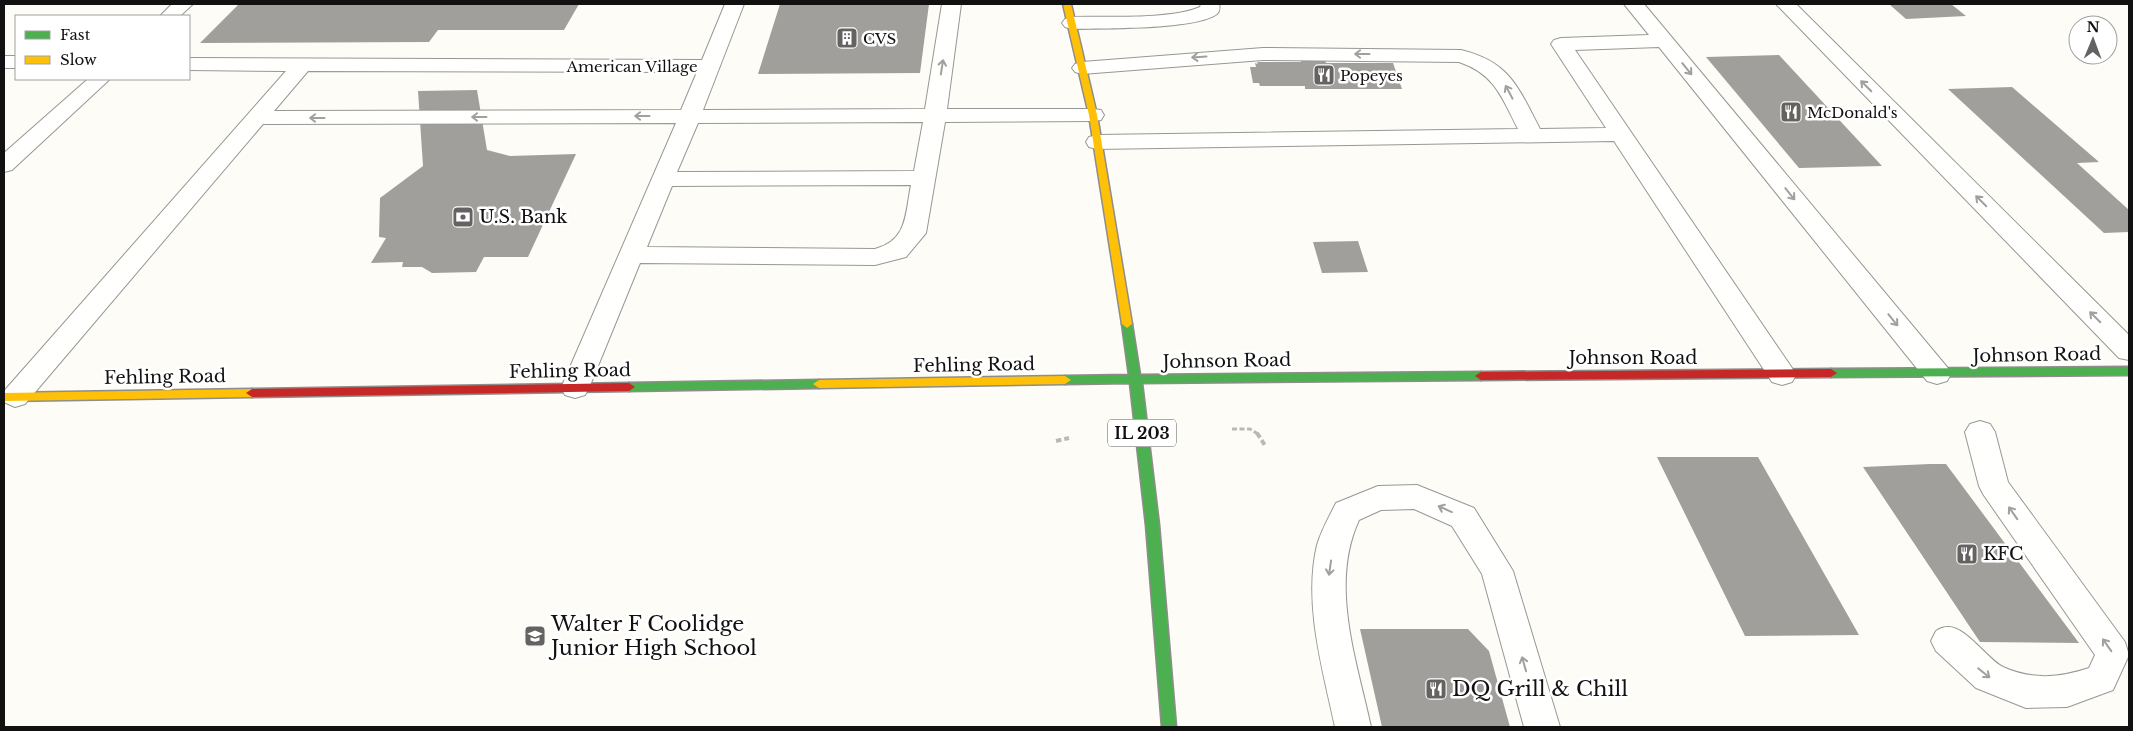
<svg xmlns="http://www.w3.org/2000/svg" width="2133" height="731" font-family="'Libre Baskerville',serif">
<style>
.building{fill:#a19f9c}
.lines{fill:none;stroke-linecap:round;stroke-linejoin:round}
.lane-casing{stroke:#979795;stroke-width:2}
.fast-casing{stroke:#8e8d8b;stroke-width:3}
.slow-casing{stroke:#8e8d8b;stroke-width:3}
.jam-casing{stroke:#8e8d8b;stroke-width:3}
.path-far1{stroke:#b9b9b8;stroke-width:3;stroke-dasharray:5 2.5;stroke-linecap:butt}
.path{stroke:#b9b9b8;stroke-width:4;stroke-dasharray:5.5 3;stroke-linecap:butt}
.lane{fill:#fffffe;fill-rule:evenodd}
.fast{fill:#4caf50;fill-rule:evenodd}
.slow{fill:#ffc107;fill-rule:evenodd}
.jam{fill:#c62828;fill-rule:evenodd}
.oneway{stroke:#a0a09f}
.labels{text-anchor:middle;dominant-baseline:central;stroke-width:5;stroke-linejoin:round;paint-order:stroke}
.far-poi-label{font-size:15px;fill:#111;stroke:#fff;text-anchor:start}
.far-street-label{font-size:15px;fill:#111;stroke:#fff}
.shield{fill:#fff;stroke:#585858;stroke-width:1}
.shield-label{font-size:16px;font-weight:bold;fill:#111}
.poi-label{font-size:18px;fill:#111;stroke:#fff;text-anchor:start}
.street-label{font-size:18px;fill:#111;stroke:#fff}
.near-poi-label{font-size:21px;fill:#111;stroke:#fff;text-anchor:start}
</style>
<rect width="100%" height="100%" fill="#fdfcf7"/>
<!-- building -->
<path class="building" d="M239,4H579L564,30H438L429,42L200,43Z
M780,4H929L920,73L758,74Z
M1889,4H1951L1966,16L1906,19Z
M1779,55L1882,166L1799,168L1706,57Z
M1301,59L1325,60L1326,63H1393L1402,89H1305V86H1260L1259,83H1253L1250,67H1256L1255,63L1258,64L1257,62H1301Z
M2012,87L2099,162L2077,163L2129,210V232L2104,233L1948,89Z
M477,90L487,150L510,156L576,154L528,257H484L476,272L432,273L422,267H402L403,262L371,263L386,238L379,237L380,198L423,166L418,91Z
M1358,241L1368,272L1322,273L1313,242Z
M1657,457H1758L1859,635L1745,636Z
M1930,464H1946L2079,643L1980,642L1863,467Z
M1360,629H1468L1489,651L1510,727H1382Z"/>
<g class="lines">
<!-- lane casing -->
<g class="lane-casing">
<path id="lane" d="M172,4H193L180,16H160Z
M725,4H744L703,110L925,109L942,4H961L947,109H1093L1101,110L1104,115L1101,120L1093,121L945,122L926,233L906,257L875,265L640,263L589,388L585,395L575,398L565,395L561,388L676,123L263,124L25,404L15,407L4,402L5,390L286,71L189,70V58L702,60ZM308,71L697,72L681,110L274,111ZM923,122L914,171L677,172L698,123ZM911,185C905,214 908,240 875,249L647,247L672,186Z
M1201,4H1219C1220,8 1220,11 1217,14C1196,30 1101,28 1072,29L1065,27L1062,23L1065,19L1072,17C1106,16 1171,20 1200,7Z
M1624,4H1644L1947,367L1951,374L1947,381L1937,384L1927,381L1659,47L1575,50L1792,368L1796,375L1792,382L1782,385L1772,382L1614,141L1097,149L1089,147L1086,142L1089,137L1097,135L1518,129C1502,98 1495,74 1459,62L1263,60L1082,74L1075,72L1072,68L1075,64L1082,62L1263,48L1461,50C1510,62 1518,87 1540,129L1606,128L1551,44L1554,40L1561,38L1649,35Z
M1776,4H1796L2129,335V360L2119,358Z
M4,56H16V68H4Z
M88,79H110L12,170L4,172V153Z
M1980,421L1990,424L1995,432L2008,482L2125,642L2129,655L2113,690L2067,707L2026,708L1976,688L1936,651L1931,641L1936,631C1939,629 1944,627 1947,627C1965,625 1987,659 2003,667C2032,680 2059,678 2089,668L2095,655L1983,494L1979,486L1965,432L1970,424Z
M1417,485L1474,508L1513,571L1560,727H1524L1482,574L1452,526L1414,509L1381,510L1359,520C1329,585 1357,661 1371,727H1335C1323,670 1303,604 1317,545C1321,531 1329,517 1336,503L1378,486Z"/>
</g>
<!-- fast casing -->
<g class="fast-casing">
<path id="fast" d="M1127,320L1132,324L1140,375L1481,372L1487,376L1481,380L1142,383L1159,525L1176,727H1162L1146,525L1130,383L1065,384L1059,380L1065,376L1129,375L1122,324Z
M2129,367V375L1831,377L1825,373L1831,369Z
M819,380L825,384L819,388L629,391L623,387L629,383Z"/>
</g>
<!-- slow casing -->
<g class="slow-casing">
<path id="slow" d="M1063,4H1071L1097,115L1132,324L1127,328L1122,324L1089,115Z
M1065,376L1071,380L1065,384L819,388L813,384L819,380Z
M252,389L258,393L252,397L4,401V393Z"/>
</g>
<!-- jam casing -->
<g class="jam-casing">
<path id="jam" d="M1831,369L1837,373L1831,377L1481,380L1475,376L1481,372Z
M629,383L635,387L629,391L252,397L246,393L252,389Z"/>
</g>
<!-- path-far1 -->
<path class="path-far1" d="M1232,429H1250L1258,434"/>
<!-- path -->
<path class="path" d="M1257,433L1266,447
M1056,441L1069,438"/>
<!-- lane -->
<use href="#lane" class="lane"/>
<!-- fast -->
<use href="#fast" class="fast"/>
<!-- slow -->
<use href="#slow" class="slow"/>
<!-- jam -->
<use href="#jam" class="jam"/>
</g>
<!-- one-way arrows -->
<defs><path id="oneway-shaft" d="M-6 0H5M1.5-3L5.5 0L1.5 3" fill="none" stroke-width="1.6" stroke-linecap="round" stroke-linejoin="round" transform="scale(1.25)"/></defs>
<g class="oneway">
<use href="#oneway-shaft" transform="translate(1362 54) rotate(-180)"/>
<use href="#oneway-shaft" transform="translate(1199 57) rotate(176)"/>
<use href="#oneway-shaft" transform="translate(942 67) rotate(-81)"/>
<use href="#oneway-shaft" transform="translate(1687 69) rotate(51)"/>
<use href="#oneway-shaft" transform="translate(1866 86) rotate(-135)"/>
<use href="#oneway-shaft" transform="translate(1509 92) rotate(-118)"/>
<use href="#oneway-shaft" transform="translate(642 116) rotate(180)"/>
<use href="#oneway-shaft" transform="translate(479 117) rotate(180)"/>
<use href="#oneway-shaft" transform="translate(317 118) rotate(180)"/>
<use href="#oneway-shaft" transform="translate(1790 194) rotate(51)"/>
<use href="#oneway-shaft" transform="translate(1981 201) rotate(-135)"/>
<use href="#oneway-shaft" transform="translate(2095 317) rotate(-135)"/>
<use href="#oneway-shaft" transform="translate(1893 320) rotate(51)"/>
<use href="#oneway-shaft" transform="translate(1445 509) rotate(-156)"/>
<use href="#oneway-shaft" transform="translate(2013 513) rotate(-125)"/>
<use href="#oneway-shaft" transform="translate(1330 568) rotate(98)"/>
<use href="#oneway-shaft" transform="translate(2107 645) rotate(-125)"/>
<use href="#oneway-shaft" transform="translate(1524 664) rotate(-106)"/>
<use href="#oneway-shaft" transform="translate(1984 673) rotate(39)"/>
</g>
<!-- icons -->
<defs>
<g id="building-square" transform="scale(1.125)"><rect x="-9" y="-9" width="18" height="18" rx="4" fill="#646362" stroke="#fff"/><path d="M-4-6H4V6H1V3H-1V6H-4ZM-2.5-4.3h1.7v1.8h-1.7ZM.8-4.3h1.7v1.8H.8ZM-2.5-1h1.7V.8h-1.7ZM.8-1h1.7V.8H.8Z" fill="#fff"/></g>
<g id="restaurant-square" transform="scale(1.125)"><rect x="-9" y="-9" width="18" height="18" rx="4" fill="#646362" stroke="#fff"/><path d="M-5-6h1v4h1v-4h1v4h1v-4h1v5L-1.5 .5V6h-2V.5L-5-1ZM5-6V6H3V1.5H1.5Q1.5-4 5-6Z" fill="#fff"/></g>
<g id="bank-square" transform="scale(1.125)"><rect x="-9" y="-9" width="18" height="18" rx="4" fill="#646362" stroke="#fff"/><path d="M-6-4H6V4H-6ZM0-2.3a2.3 2.3 0 1 0 0 4.6a2.3 2.3 0 1 0 0-4.6Z" fill="#fff"/></g>
<g id="school-square" transform="scale(1.125)"><rect x="-9" y="-9" width="18" height="18" rx="4" fill="#646362" stroke="#fff"/><path d="M0-5L7-2L0 1L-7-2ZM-4 1L0 2.5L4 1V4Q0 6-4 4Z" fill="#fff"/></g>
</defs>
<g fill-rule="evenodd">
<use href="#building-square" x="847" y="38"/>
<use href="#restaurant-square" x="1324" y="75"/>
<use href="#restaurant-square" x="1791" y="112"/>
<use href="#bank-square" x="463" y="217"/>
<use href="#restaurant-square" x="1967" y="554"/>
<use href="#school-square" x="535" y="636"/>
<use href="#restaurant-square" x="1436" y="689"/>
</g>
<g class="labels">
<!-- far-poi labels -->
<g class="far-poi-label">
<text x="863" y="38">CVS</text>
<text x="1340" y="75">Popeyes</text>
<text x="1807" y="112">McDonald's</text>
</g>
<!-- far-street labels -->
<g class="far-street-label">
<text x="632" y="66">American Village</text>
</g>
<!-- shield labels -->
<rect class="shield" x="1108" y="419.5" width="68" height="27" rx="4"/>
<g class="shield-label">
<text x="1142" y="433">IL 203</text>
</g>
<!-- poi labels -->
<g class="poi-label">
<text x="479" y="217">U.S. Bank</text>
<text x="1983" y="554">KFC</text>
</g>
<!-- street labels -->
<g class="street-label">
<text transform="translate(2037 355) rotate(-1)">Johnson Road</text>
<text x="1633" y="358">Johnson Road</text>
<text transform="translate(1227 361) rotate(-1)">Johnson Road</text>
<text transform="translate(974 365) rotate(-1)">Fehling Road</text>
<text transform="translate(570 371) rotate(-1)">Fehling Road</text>
<text transform="translate(165 377) rotate(-1)">Fehling Road</text>
</g>
<!-- near-poi labels -->
<g class="near-poi-label">
<text x="551" y="624">Walter F Coolidge<tspan x="551" dy="24">Junior High School</tspan></text>
<text x="1452" y="689">DQ Grill &amp; Chill</text>
</g>
</g>
<!-- border -->
<rect width="2133" height="731" fill="none" stroke="#111111" stroke-width="10"/>
<!-- legend -->
<rect x="15" y="15" width="175" height="65" fill="#ffffff" stroke="#a0a0a0"/>
<rect x="25" y="31" width="25" height="8" fill="#4caf50" stroke="#a0a0a0"/>
<text x="60" y="40" font-size="15" fill="#111111">Fast</text>
<rect x="25" y="56" width="25" height="8" fill="#ffc107" stroke="#a0a0a0"/>
<text x="60" y="65" font-size="15" fill="#111111">Slow</text>
<!-- north arrow -->
<g transform="translate(2093 40) rotate(1)"><circle r="24" fill="#ffffff" stroke="#a0a0a0"/>
<path d="M0-4L9 19L0 12L-9 19Z" fill="#646362"/>
<text y="-8" font-size="14" font-weight="bold" text-anchor="middle" fill="#111111">N</text>
</g>
</svg>
